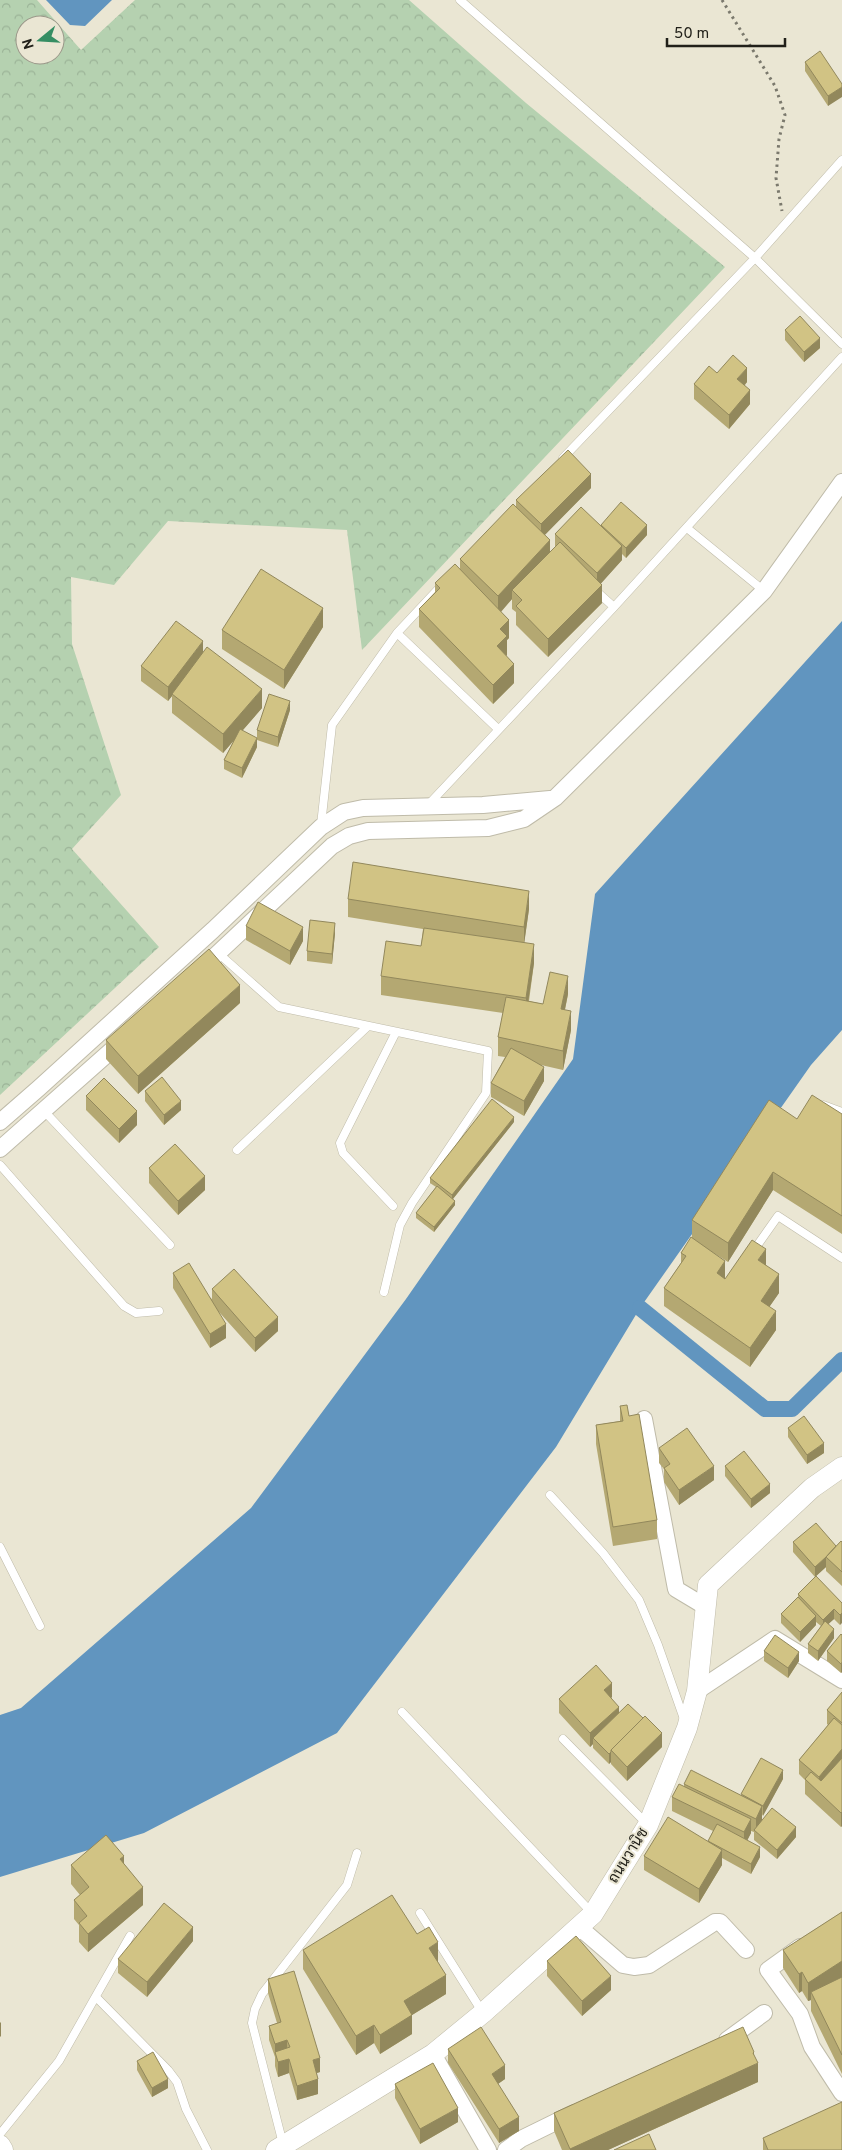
<svg xmlns="http://www.w3.org/2000/svg" width="842" height="2150" font-family="Overpass,Sarabun,sans-serif">
<style>
.forest{fill:url(#forest-crowns);fill-rule:evenodd}
.water{fill:#6195bf}
.lines{fill:none;stroke-linecap:round;stroke-linejoin:round}
.canal{stroke:#6195bf;stroke-width:16}
.service-casing{stroke:#bfbba9;stroke-width:9}
.minor-casing{stroke:#bfbba9;stroke-width:18}
.tertiary-casing{stroke:#bfbba9;stroke-width:21}
.path{stroke:#7b796d;stroke-width:3;stroke-dasharray:2.5 4;stroke-linecap:butt}
.service{stroke:#fff;stroke-width:8}
.minor{stroke:#fff;stroke-width:16}
.tertiary{stroke:#fff;stroke-width:20}
.wall{fill:#b4a872}
.shaded-wall{fill:#92885c}
.building{fill:#d1c384;stroke:#92885c}
.labels{text-anchor:middle;dominant-baseline:central;stroke-width:4;stroke-linejoin:round;paint-order:stroke}
.street-label{font-size:15px;fill:#212019;stroke:#eae6d3}
</style>
<defs>
<pattern id="forest-crowns" width="20" height="18" patternUnits="userSpaceOnUse" patternTransform="scale(1.25)"><rect width="20" height="18" fill="#b5d1b0"/><path d="M2 6a3 3 0 1 1 6 0M12 15a3 3 0 1 1 6 0" fill="none" stroke="#9bb397"/></pattern>
</defs>
<rect width="100%" height="100%" fill="#eae6d3"/>
<!-- forest -->
<path class="forest" d="M0,0H37L81,50L135,0H409L526,103L725,267L362,650L347,530L168,521L114,585L71,577L72,644L121,795L72,849L159,947L0,1095ZM25,25H55V55H25Z"/>
<!-- water -->
<path class="water" d="M46,0H112L85,26L70,25Z
M842,621V1030L811,1065L640,1308L556,1447L337,1733L144,1833L0,1877V1715L21,1708L251,1508L406,1299L573,1059L595,894Z"/>
<g class="lines">
<!-- canal -->
<path class="canal" d="M640,1308L765,1409H792L842,1360"/>
<!-- service casing -->
<g class="service-casing">
<path id="service" d="M460,0L755,258L842,344
M563,458L755,258L842,160
M687,528L764,591
M595,590L614,607
M397,633L498,729
M428,805L614,607L842,357
M321,825L332,725L397,633L442,585
M218,953L279,1007L488,1051L486,1093L412,1203L400,1225L384,1292
M823,1105L842,1112
M45,1112L170,1245
M237,1150L368,1026
M0,1165L124,1306L136,1313L159,1311
M393,1206L343,1153L340,1143L396,1032
M754,1250L778,1216L842,1258
M550,1495L603,1553L639,1600L658,1645L684,1719
M0,1547L40,1626
M402,1712L592,1913
M563,1739L647,1824
M420,1913L483,2013
M96,1997L168,2070L177,2082L186,2109L207,2150
M0,2134L59,2061L130,1936
M283,2144L252,2023L255,2009L262,1994L347,1885L357,1853"/>
</g>
<!-- minor casing -->
<g class="minor-casing">
<path id="minor" d="M199,971L332,846L349,836L368,831L488,828L524,819L555,798L764,591L842,482
M0,1122L39,1088L213,930L321,827L344,812L363,808L483,805L550,799
M0,1149L122,1041
M644,1419L676,1589L706,1607
M697,1691L775,1639L842,1680
M579,1927L623,1965L634,1967L649,1965L715,1922H720L746,1950
M800,1947L768,1970L800,2014L812,2047L842,2093
M727,2040L764,2013
M433,2054L488,2150
M506,2150L521,2139L574,2113"/>
</g>
<!-- tertiary casing -->
<g class="tertiary-casing">
<path id="tertiary" d="M0,2145L3,2150
M276,2150L433,2054L483,2013L593,1914L648,1825L687,1728L697,1691L708,1585L812,1488L842,1467"/>
</g>
<!-- path -->
<path class="path" d="M722,0L775,86L785,115L779,139L776,178L782,211"/>
<!-- service -->
<use href="#service" class="service"/>
<!-- minor -->
<use href="#minor" class="minor"/>
<!-- tertiary -->
<use href="#tertiary" class="tertiary"/>
</g>
<!-- wall -->
<path class="wall" d="M805,62L842,84L828,106L805,71Z
M785,330L820,348L804,362L785,340Z
M717,373L747,382L745,385L750,404L729,429L694,399V384Z
M591,488L544,535L550,552L555,547V534L601,525L647,535L626,558L622,554V560L601,583L602,603L548,657L516,625V612L512,609V599L501,612L509,638L507,640V655L506,656L514,683L493,704L419,627V609L435,592V583L460,569V559L516,507V500Z
M323,627L284,689L222,649V630Z
M203,653L262,708L242,731L257,747L242,778L224,769V760L234,740L223,753L172,713V696L168,701L141,681V666Z
M290,710L278,747L257,740V730Z
M348,899L529,909L524,943L534,963L529,1001L543,1004L568,994L565,1010L571,1030L563,1070L541,1065L544,1081L524,1116L491,1097V1083L505,1057L498,1056V1037L503,1013L381,995V976L421,946L423,929L348,917Z
M246,926L303,941L290,965L246,940Z
M335,933L332,964L307,961V951Z
M240,1003L138,1094L106,1059V1040Z
M145,1091L181,1110L164,1125L145,1101Z
M86,1096L137,1125L119,1143L86,1110Z
M842,1114V1234L773,1190L728,1262L709,1250L725,1261V1279L766,1265L779,1293L769,1307L776,1330L750,1367L664,1306V1288L681,1263V1253L692,1238V1220L797,1119Z
M514,1122L453,1199L455,1205L434,1232L416,1218V1213L436,1187L430,1183V1178Z
M149,1168L205,1190L178,1215L149,1183Z
M173,1273L212,1299V1289L278,1331L255,1352L219,1312L226,1338L210,1348L173,1288Z
M620,1406L629,1416L657,1520V1539L613,1546L596,1444V1425L620,1421Z
M788,1428L824,1453L807,1464L788,1437Z
M659,1448L714,1480L679,1505L664,1482V1469L659,1463Z
M725,1466L770,1493L751,1508L725,1476Z
M793,1542L836,1546L842,1542V1586L826,1571V1567L815,1577L793,1552Z
M798,1594L842,1603L840,1625L834,1619L828,1624L834,1638L818,1661L808,1653V1644L821,1626L816,1622V1625L800,1642L781,1623V1614L798,1597Z
M842,1635V1672L841,1673L827,1661V1651Z
M764,1651L799,1661L788,1678L764,1661Z
M842,1692V1826L841,1827L805,1794V1780L799,1774V1760L828,1725L827,1724V1710Z
M612,1697L611,1698L619,1713L662,1747L627,1781L611,1764V1762L609,1764L593,1748V1744L590,1747L559,1713V1699Z
M783,1779L762,1816V1820L796,1837L777,1859L754,1840V1832L751,1831V1833L747,1840L760,1857L751,1874L722,1858V1865L699,1903L644,1870V1856L708,1842L713,1831L672,1811V1797L684,1786V1784L741,1795Z
M124,1864L143,1905L88,1952L79,1942V1925L74,1919V1900L80,1895L71,1884V1865Z
M842,1912V2074L811,2011V2000L808,2001L802,1991L799,1993L783,1968V1950Z
M417,1934L438,1961L437,1962L446,1994L412,2015V2034L380,2054L374,2043L356,2055L303,1969V1950Z
M193,1941L147,1997L118,1973V1959Z
M547,1961L611,1990L582,2016L547,1976Z
M268,1979L320,2072L317,2073L318,2094L297,2100L289,2073L278,2077L275,2066V2057L269,2040V2026L277,2023L268,1993Z
M448,2049L505,2079L498,2084L519,2131L499,2143L448,2063Z
M754,2056L758,2082L608,2150H562L554,2131V2113Z
M137,2061L168,2088L152,2097L137,2070Z
M395,2084L458,2122L420,2144L395,2098Z
M763,2138L842,2150H763Z"/>
<!-- shaded-wall -->
<path class="shaded-wall" d="M842,87V97L828,106V96Z
M820,338V348L804,362V352Z
M747,368V382L737,393V379Z
M750,390V404L729,429V415Z
M591,474V488L541,539V524Z
M647,525V535L626,558V548Z
M550,540V559L512,590V599L498,615V596Z
M622,546V560L597,588V573Z
M602,585V603L548,657V639Z
M323,608V627L284,689V670Z
M509,620V638L507,640V655L497,665V646L500,629Z
M203,641V656L172,694V696L168,701V687Z
M514,664V683L493,704V685Z
M262,689V708L223,753V734Z
M290,701V710L278,747V737Z
M257,738V747L242,778V768Z
M529,891V909L524,945V927Z
M335,923V933L332,964V954Z
M303,927V941L290,965V951Z
M534,944V963L526,1016V998Z
M568,976V994L561,1028V1009Z
M240,985V1003L138,1094V1076Z
M571,1011V1030L563,1070V1051Z
M544,1067V1081L524,1116V1101Z
M181,1101V1110L164,1125V1115Z
M137,1111V1125L119,1143V1129Z
M514,1117V1122L452,1200V1195Z
M773,1172V1190L728,1262V1243Z
M205,1176V1190L178,1215V1201Z
M455,1201V1205L434,1232V1227Z
M766,1249V1267L758,1260Z
M725,1261V1280L717,1273Z
M779,1274V1293L761,1319V1301Z
M776,1311V1330L750,1367V1348Z
M278,1317V1331L255,1352V1338Z
M226,1324V1338L210,1348V1334Z
M824,1443V1453L807,1464V1455Z
M714,1466V1480L679,1505V1490Z
M770,1484V1493L751,1508V1499Z
M826,1557V1567L815,1577V1567Z
M834,1609V1619L823,1629V1620Z
M842,1613V1623L840,1625V1615Z
M816,1616V1625L800,1642V1632Z
M834,1629V1638L818,1661V1651Z
M799,1652V1661L788,1678V1668Z
M842,1662V1672L841,1673V1664Z
M612,1683V1697L604,1704V1690Z
M619,1707V1721L593,1738V1744L590,1747V1733Z
M662,1733V1747L627,1781V1767Z
M842,1749V1763L819,1791V1777Z
M611,1752V1762L609,1764V1754Z
M783,1770V1779L763,1816V1806Z
M762,1806V1820L756,1833V1819Z
M842,1812V1826L841,1827V1813Z
M751,1819V1833L744,1847V1832Z
M796,1827V1837L777,1859V1850Z
M760,1847V1857L751,1874V1864Z
M722,1850V1865L699,1903V1889Z
M124,1856V1874L120,1859Z
M143,1887V1905L88,1952V1934Z
M193,1927V1941L147,1997V1982Z
M438,1942V1961L429,1967V1948Z
M842,1961V1980L811,1992V2000L808,2001V1983Z
M802,1972V1991L799,1993V1974Z
M446,1975V1994L404,2020V2001Z
M611,1976V1990L582,2016V2001Z
M412,2015V2034L380,2054V2035Z
M1,2022V2036L0,2037V2023Z
M374,2025V2043L356,2055V2036Z
M287,2040V2054L275,2053V2044Z
M754,2052V2065L758,2063V2082L608,2150H570V2149Z
M320,2058V2072L313,2074V2060Z
M289,2059V2073L278,2077V2062Z
M505,2065V2079L492,2088V2074Z
M168,2079V2088L152,2097V2088Z
M318,2079V2094L297,2100V2086Z
M458,2108V2122L420,2144V2129Z
M519,2117V2131L499,2143V2129Z"/>
<!-- building -->
<path class="building" d="M820,51L842,84V87L828,96L805,62Z
M800,316L820,338L804,352L785,330Z
M733,355L747,368L737,379L750,390L729,415L694,384L709,366L717,373Z
M568,450L591,474L541,524L516,500Z
M621,502L647,525L626,548L601,525Z
M513,504L550,540L498,596L460,559Z
M581,507L622,546L597,573L555,534Z
M560,542L602,585L548,639L516,606L522,600L512,590Z
M455,564L509,620L500,629L507,636L497,646L514,664L493,685L419,609L440,588L435,583Z
M261,569L323,608L284,670L222,630Z
M176,621L203,641L168,687L141,666Z
M207,647L262,689L223,734L172,694Z
M269,694L290,701L278,737L257,730Z
M240,729L257,738L242,768L224,760Z
M353,862L529,891L524,927L348,899Z
M258,902L303,927L290,951L246,926Z
M310,920L335,923L332,954L307,951Z
M424,928L534,944L526,998L381,976L386,941L421,946Z
M209,949L240,985L138,1076L106,1040Z
M550,972L568,976L561,1009L571,1011L563,1051L498,1037L506,997L543,1004Z
M511,1048L544,1067L524,1101L491,1083Z
M162,1077L181,1101L164,1115L145,1091Z
M104,1078L137,1111L119,1129L86,1096Z
M812,1095L842,1114V1216L773,1172L728,1243L692,1220L769,1100L797,1119Z
M492,1099L514,1117L452,1195L430,1178Z
M175,1144L205,1176L178,1201L149,1168Z
M437,1186L455,1201L434,1227L416,1213Z
M691,1237L725,1261L717,1273L725,1279L752,1240L766,1249L758,1260L779,1274L761,1301L776,1311L750,1348L664,1288L686,1256L681,1253Z
M189,1263L226,1324L210,1334L173,1273Z
M234,1269L278,1317L255,1338L212,1289Z
M627,1405L629,1416L639,1414L657,1520L613,1527L596,1425L623,1421L620,1406Z
M804,1416L824,1443L807,1455L788,1428Z
M687,1428L714,1466L679,1490L664,1468L670,1464L659,1448Z
M744,1451L770,1484L751,1499L725,1466Z
M816,1523L836,1546L826,1557L815,1567L793,1542Z
M841,1541L842,1542V1572L826,1557Z
M816,1576L842,1603V1613L840,1615L834,1609L823,1620L798,1594Z
M798,1597L816,1616L800,1632L781,1614Z
M825,1621L834,1629L818,1651L808,1644Z
M841,1634L842,1635V1662L841,1664L827,1651Z
M775,1635L799,1652L788,1668L764,1651Z
M596,1665L612,1683L604,1690L619,1707L590,1733L559,1699Z
M842,1692V1723L827,1710Z
M628,1704L643,1718L611,1750V1752L609,1754L593,1738Z
M645,1716L662,1733L627,1767L611,1750Z
M834,1718L842,1725V1749L819,1777L799,1760Z
M761,1758L783,1770L763,1806L741,1794Z
M842,1758V1812L841,1813L805,1779L811,1772L821,1781Z
M691,1770L762,1806L756,1819L684,1784Z
M679,1784L751,1819L744,1832L672,1797Z
M772,1808L796,1827L777,1850L754,1830Z
M668,1817L722,1850L699,1889L644,1856Z
M717,1824L760,1847L751,1864L708,1841Z
M106,1835L124,1856L120,1859L143,1887L88,1934L79,1923L87,1916L74,1900L89,1887L71,1865Z
M392,1895L417,1934L429,1927L438,1942L429,1948L446,1975L404,2001L412,2015L380,2035L374,2025L356,2036L303,1950Z
M164,1903L193,1927L147,1982L118,1959Z
M842,1912V1961L808,1983L802,1972L799,1974L783,1950Z
M576,1936L611,1976L582,2001L547,1961Z
M294,1971L320,2058L313,2060L318,2079L297,2086L289,2059L278,2062L275,2052L290,2047L287,2040L275,2044L269,2026L281,2022L268,1979Z
M842,1977V2055L811,1992Z
M481,2027L505,2065L492,2074L519,2117L499,2129L448,2049Z
M743,2027L754,2052L753,2053L758,2063L570,2149L554,2113Z
M153,2052L168,2079L152,2088L137,2061Z
M433,2063L458,2108L420,2129L395,2084Z
M842,2102V2150H768L763,2138Z
M649,2134L656,2150H614Z"/>
<g class="labels">
<!-- street labels -->
<g class="street-label">
<text transform="translate(629 1856) rotate(-58)">ถนนวานิช</text>
</g>
</g>
<!-- north arrow -->
<g transform="translate(40 40) rotate(252)"><circle r="24" fill="#eae6d3" stroke="#9a9789"/>
<path d="M0-4L9 19L0 12L-9 19Z" fill="#358e63"/>
<text y="-8" font-size="14" font-weight="bold" text-anchor="middle" fill="#212019">N</text>
</g>
<!-- scale -->
<path d="M667 38v8h118v-8" fill="none" stroke="#212019" stroke-width="2.5"/>
<text x="674" y="38" font-size="15" fill="#212019" stroke="#eae6d3" stroke-width="4" paint-order="stroke">50 m</text>
</svg>
